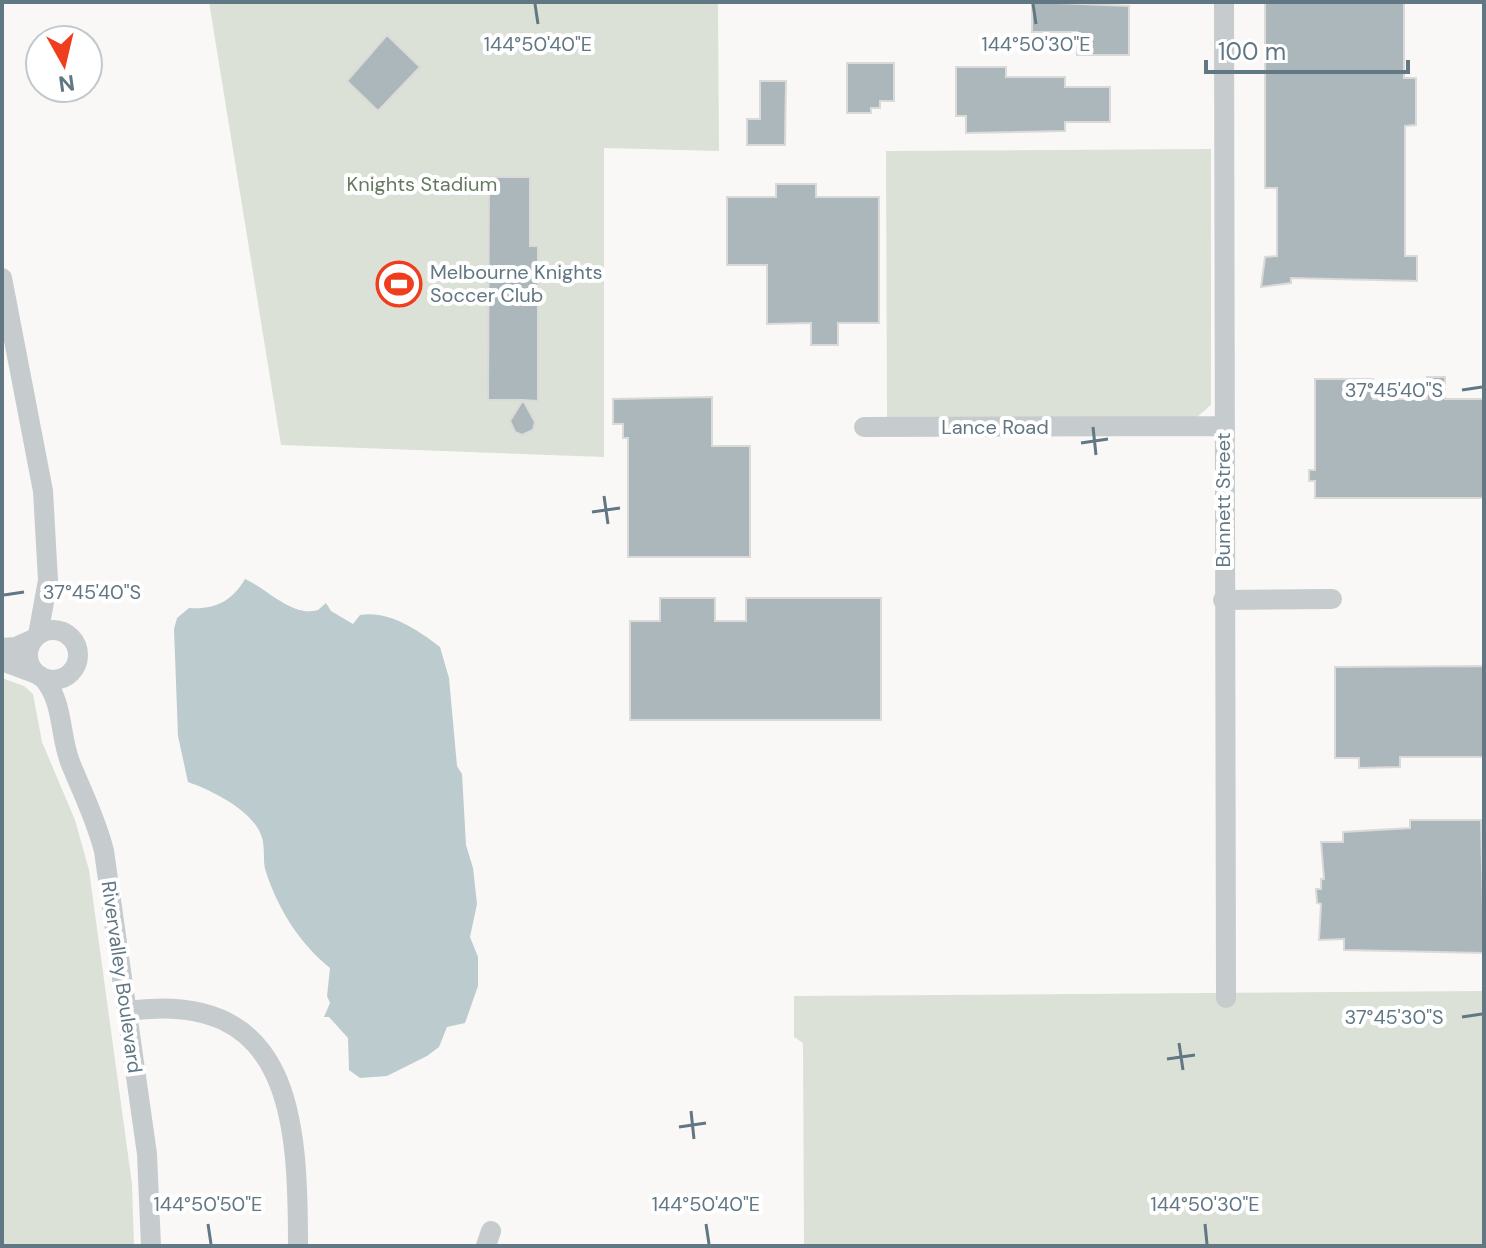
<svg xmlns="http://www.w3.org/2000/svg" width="1486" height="1248" font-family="'DM Sans',sans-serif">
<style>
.green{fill:#dbe1d6}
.water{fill:#bccbce}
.building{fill:#acb7bb;stroke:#dadad8;stroke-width:2}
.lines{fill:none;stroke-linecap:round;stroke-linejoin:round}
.minor{stroke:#c6cbce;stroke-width:20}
.ticks{fill:none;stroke:#617783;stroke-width:3}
.labels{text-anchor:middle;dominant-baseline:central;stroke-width:8;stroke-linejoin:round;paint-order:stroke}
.park-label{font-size:20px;fill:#677a61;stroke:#fff}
.poi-label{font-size:20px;fill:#617783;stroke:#fff;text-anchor:start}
.street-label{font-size:20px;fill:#617783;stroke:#fff}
.ticks-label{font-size:20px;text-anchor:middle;fill:#617783;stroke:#fff;stroke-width:8;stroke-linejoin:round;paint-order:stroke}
</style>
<rect width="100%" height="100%" fill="#f9f8f6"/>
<!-- green -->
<path class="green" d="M209,2H718L719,151L604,148V457L281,445Z
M1211,149V405L1197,417H887L886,151Z
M2,678L24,686L33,694L42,742L75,820L89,870L132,1184L134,1246H2Z
M1484,991V1246H804L803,1043L794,1037V996Z"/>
<!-- water -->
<path class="water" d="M245,579C266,588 293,618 318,610L326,603L331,611L353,624L360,615C389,610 418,630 440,647L449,678L457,766L462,774L466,845L473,868L477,904L470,937L478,957V986L465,1023L447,1027L439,1047L427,1056L387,1076L360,1078L349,1070L348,1038L329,1017H324L330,1003L327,996L330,968C300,944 278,909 266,872C262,861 266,846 261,835C252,810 211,790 188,782L178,736L174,629L177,618L189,608C215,610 232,601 245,579Z"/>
<!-- building -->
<path class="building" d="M1032,2L1129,6V55H1077V32H1032Z
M1265,2H1404V78H1416V125L1405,126V256H1417V281L1291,278V283L1261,287L1265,257L1277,256V188H1265Z
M387,35L420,67L378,111L347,81Z
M847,63H894V101H880V108H871V113H847Z
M956,67H1006V77H1065V87H1110V122H1065V131L966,133V116H956Z
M760,81H786L785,145H747V119H760Z
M489,177H530V246H538V401L523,400L535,422L533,430L522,435L515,432L510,421L523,400H488Z
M776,184H816V197H879V323H838V345H811V323L767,324V265H727V197H776Z
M1427,377H1445V399H1484V498H1315V481H1309V470H1315V379H1373V399H1427Z
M712,397V446H750V557H628V438H623V424H613V399Z
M660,598H715V621H746V598H881V720H630V621H660Z
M1484,666V757H1400V767L1359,768V758H1335V667Z
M1410,820H1481L1484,953L1344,950V939L1319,940L1321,904L1317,903L1316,889H1321V879H1324L1321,842H1343V832L1410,828Z"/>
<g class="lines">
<!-- minor -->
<path class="minor" d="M1224,2L1226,998
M2,278L43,491L48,580L38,635
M864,427L1223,426
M1223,600L1332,599
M28 655a25 25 0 1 1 50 0a25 25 0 1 1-50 0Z
M2,648L16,647L34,639
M2,661L39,675
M43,678C64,702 59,733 70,762C82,792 96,819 104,851L147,1154L151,1246
M127,1011C292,988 298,1120 298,1246
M486,1246L491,1231"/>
</g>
<!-- ticks -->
<path class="ticks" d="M535,4L538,24M1033,4L1036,24M1462,390L1482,387M1093,427L1096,455M1081,443L1108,439M604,496L608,524M592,512L620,508M4,595L24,592M1462,1017L1482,1014M1179,1043L1183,1070M1167,1059L1195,1055M691,1111L694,1139M679,1127L706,1123M208,1224L211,1244M706,1224L709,1244M1205,1224L1207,1244"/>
<!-- icons -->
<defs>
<g id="stadium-ring" transform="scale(2.3)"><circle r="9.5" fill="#fff" stroke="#f03d1e" stroke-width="1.5"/><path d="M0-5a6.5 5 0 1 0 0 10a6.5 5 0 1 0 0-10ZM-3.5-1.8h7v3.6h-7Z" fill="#f03d1e"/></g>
</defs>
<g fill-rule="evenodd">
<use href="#stadium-ring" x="399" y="284"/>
</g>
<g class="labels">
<!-- park labels -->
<g class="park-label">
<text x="422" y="184">Knights Stadium</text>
</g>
<!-- poi labels -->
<g class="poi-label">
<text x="430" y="272">Melbourne Knights<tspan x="430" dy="23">Soccer Club</tspan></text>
</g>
<!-- street labels -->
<g class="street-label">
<text x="995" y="427">Lance Road</text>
<text transform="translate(1223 500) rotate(-90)">Bunnett Street</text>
<text transform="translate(122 977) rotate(82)">Rivervalley Boulevard</text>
</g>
</g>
<g class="ticks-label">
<text x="538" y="51">144°50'40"E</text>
<text x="1036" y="51">144°50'30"E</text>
<text x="1394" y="397">37°45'40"S</text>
<text x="92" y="599">37°45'40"S</text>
<text x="1394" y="1024">37°45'30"S</text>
<text x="208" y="1211">144°50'50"E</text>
<text x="706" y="1211">144°50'40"E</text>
<text x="1205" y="1211">144°50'30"E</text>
</g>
<!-- border -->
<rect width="1486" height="1248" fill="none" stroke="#617783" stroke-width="8"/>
<!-- north arrow -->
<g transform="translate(64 64) rotate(172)"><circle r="38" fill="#ffffff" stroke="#c0c9cd" stroke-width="2"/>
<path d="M0-6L14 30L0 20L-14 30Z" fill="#f03d1e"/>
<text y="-12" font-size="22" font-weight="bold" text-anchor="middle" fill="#617783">N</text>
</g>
<!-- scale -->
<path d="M1206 60v12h202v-12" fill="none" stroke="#617783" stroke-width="4"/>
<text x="1218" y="60" font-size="24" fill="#617783" stroke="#ffffff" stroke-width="6" paint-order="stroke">100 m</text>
</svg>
